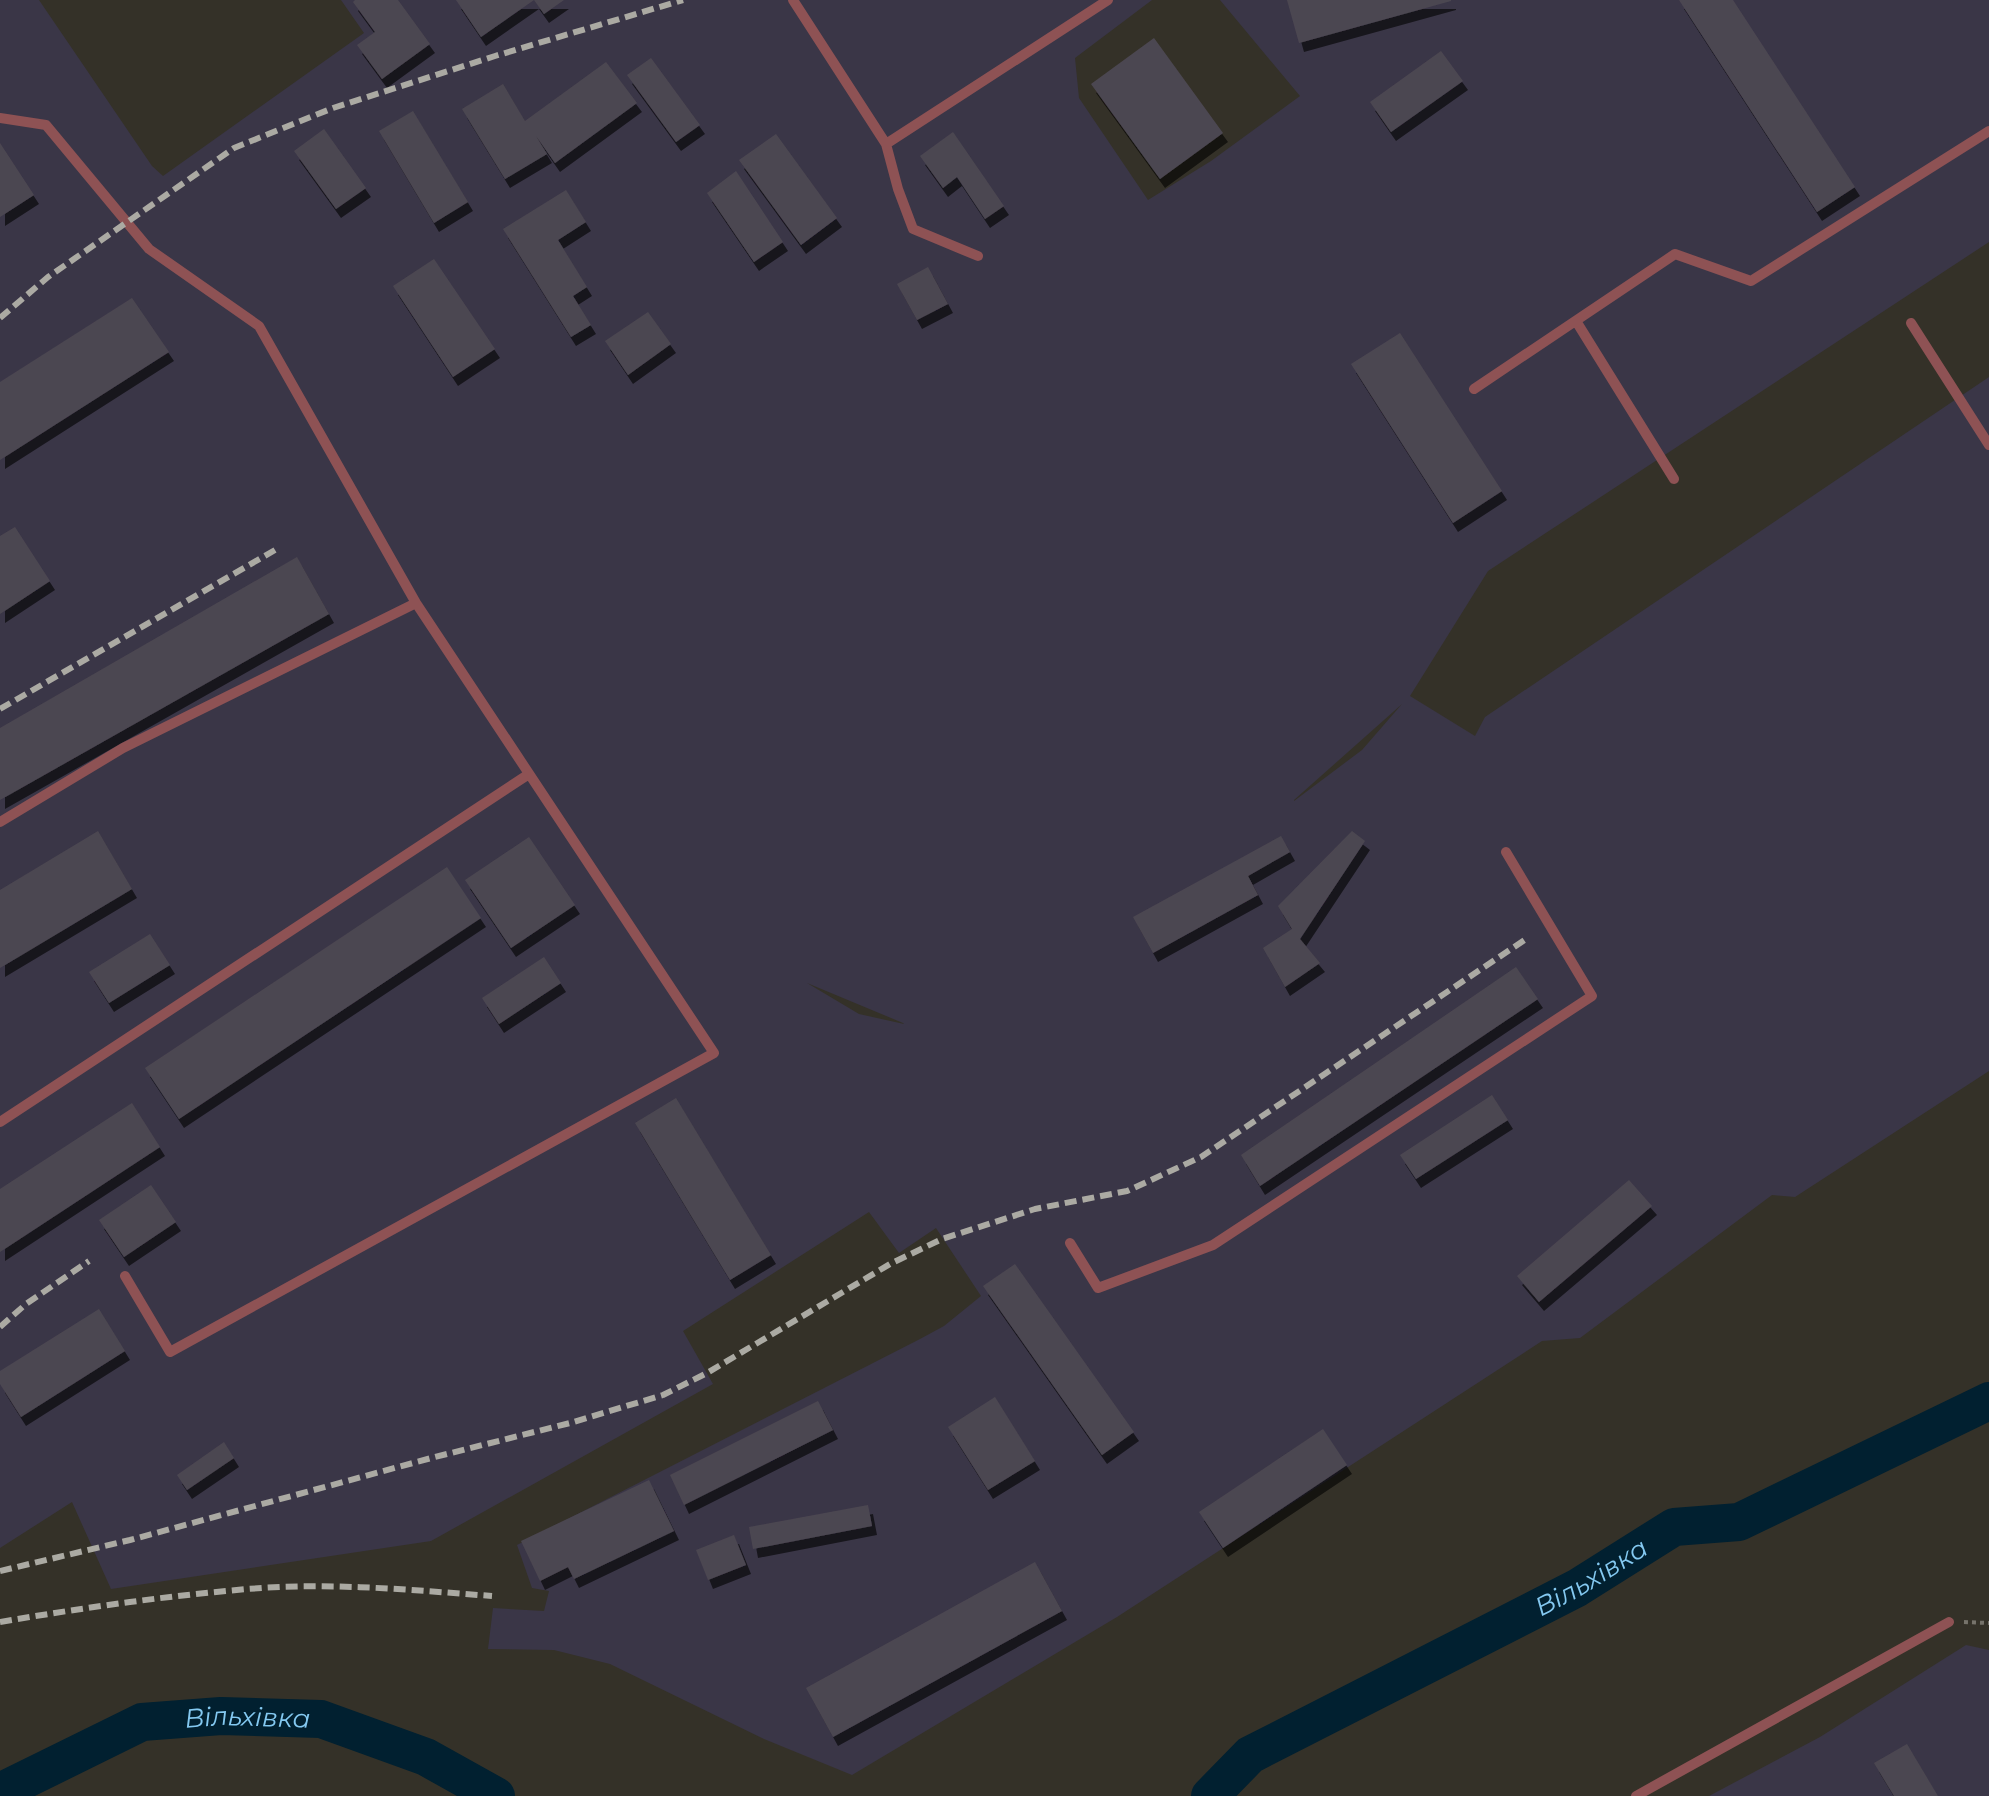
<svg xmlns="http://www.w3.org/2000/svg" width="1989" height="1796" font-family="Montserrat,sans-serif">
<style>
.industrial{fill:#3a3647;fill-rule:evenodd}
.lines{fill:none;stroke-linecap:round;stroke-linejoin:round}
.river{stroke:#012030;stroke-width:38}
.building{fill:#4c4751;filter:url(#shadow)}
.path{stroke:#76736b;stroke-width:4;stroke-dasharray:4 4;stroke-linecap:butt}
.lane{stroke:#8e5254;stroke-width:10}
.rail{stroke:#abaaa3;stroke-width:6;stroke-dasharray:12 6;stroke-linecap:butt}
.labels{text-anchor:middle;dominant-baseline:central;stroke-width:7;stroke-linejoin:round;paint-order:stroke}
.water-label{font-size:26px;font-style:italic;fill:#84c9f1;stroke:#2a271e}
</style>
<defs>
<filter id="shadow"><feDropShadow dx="5" dy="9" stdDeviation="0" flood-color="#0009"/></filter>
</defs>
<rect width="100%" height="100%" fill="#343128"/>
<!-- industrial -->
<path class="industrial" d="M0,0H39L152,166L163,176L364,33L341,0H1152L1075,58L1079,98L1148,200L1211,161L1300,96L1220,0H1989V242L1488,571L1410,696L1475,736L1485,717L1989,377V1071L1795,1197L1772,1195L1580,1338L1542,1341L1117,1617L852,1775L764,1739L610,1664L554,1650L488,1649L493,1608L544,1611L549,1591L532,1588L517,1545L920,1339L944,1326L981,1296L936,1228L899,1253L869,1212L683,1331L713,1384L431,1541L111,1589L72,1502L0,1548ZM1402,704L1362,750L1294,801V800ZM807,983L903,1023L904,1024L859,1014Z
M1966,1645L1989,1650V1796H1709L1820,1737Z"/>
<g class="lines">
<!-- river -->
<g class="river">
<path id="s1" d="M0,1792L142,1722L221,1716L321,1719L426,1757L496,1796"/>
<path id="s2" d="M1210,1796L1250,1755L1577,1588L1674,1527L1739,1522L1989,1401"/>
</g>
</g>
<!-- building -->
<path class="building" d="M355,0H398L430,44L382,79L357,45L375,32L353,2Z
M456,0H564L544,14L534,0L481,37Z
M1287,0H1451V1L1299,43Z
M1679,0H1733L1855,187L1817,212Z
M1154,38L1223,133L1160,179L1091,84Z
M1441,51L1463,81L1391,132L1370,102Z
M651,58L700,125L676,142L627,75Z
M606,62L637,103L555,163L536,136L547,154L505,179L462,109L503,84L525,121Z
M413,111L468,202L434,223L379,131Z
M324,129L366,188L336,209L294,151Z
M953,132L1004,206L985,219L957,177L943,188L920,156Z
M776,134L837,218L801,245L739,160Z
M0,143L34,195L0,217Z
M736,171L783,242L754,262L707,193Z
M566,190L586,222L558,240L587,287L573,296L591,325L571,337L503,229Z
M434,259L495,349L453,377L393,286Z
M928,267L948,304L917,320L897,284Z
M132,298L169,352L0,460V382Z
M648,312L671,344L628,375L605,341Z
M1400,333L1502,491L1453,523L1351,364Z
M15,527L50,581L0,614V536Z
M297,557L329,614L0,800V728Z
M98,831L132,889L0,968V890Z
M1352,831L1365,841L1300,939L1320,963L1285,987L1263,948L1292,929L1278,906Z
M1281,836L1290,852L1248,876L1258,895L1153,953L1133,917Z
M529,837L575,905L511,948L465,880Z
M447,867L481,918L179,1119L145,1068Z
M150,934L170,965L109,1003L89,972Z
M544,957L561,983L499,1024L482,998Z
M1516,967L1538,999L1260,1186L1241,1155Z
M1492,1095L1508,1120L1416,1179L1400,1155Z
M676,1098L771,1255L730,1280L635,1123Z
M132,1103L160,1147L0,1252V1189Z
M1629,1180L1652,1206L1539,1302L1517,1276Z
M151,1185L176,1222L124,1257L99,1220Z
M1015,1264L1134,1432L1102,1455L983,1286Z
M99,1309L125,1351L21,1417L0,1384V1371Z
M995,1397L1035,1461L988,1490L948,1427Z
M818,1401L833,1430L684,1505L670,1475Z
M1323,1429L1347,1465L1223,1548L1199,1512Z
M224,1442L234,1458L187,1490L177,1475Z
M649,1480L674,1531L574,1579L568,1567L540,1581L521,1541Z
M868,1505L872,1526L753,1549L749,1527Z
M734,1535L746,1565L708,1580L696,1550Z
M1035,1562L1062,1611L833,1737L806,1688Z
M1907,1744L1938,1796H1894L1874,1763Z"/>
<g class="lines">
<!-- path -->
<path class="path" d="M1964,1622L1989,1623"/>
<!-- lane -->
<path class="lane" d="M793,0L886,144L1108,0
M0,118L46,125L149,249L259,326L416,603L714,1053L170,1352L125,1276
M886,144L898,189L913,229L978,256
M1576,321L1674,479
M1911,323L1989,445
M1474,389L1675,254L1751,281L1989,131
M0,822L123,748L416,603
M0,1122L529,774
M1070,1243L1098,1288L1213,1245L1592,996L1506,852
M1636,1796L1949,1622"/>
<!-- rail -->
<path class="rail" d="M0,318L48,277L234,148L333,108L495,56L683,0
M0,709L275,550
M0,1327L26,1304L89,1261
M0,1571L130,1540L435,1457L570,1423L663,1395L707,1373L890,1264L942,1239L1035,1209L1127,1191L1201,1157L1526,939
M0,1622C82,1608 165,1596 248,1589C329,1582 412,1590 492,1596"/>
</g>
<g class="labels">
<!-- water labels -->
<g class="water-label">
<text stroke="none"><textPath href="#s2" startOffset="442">Вільхівка</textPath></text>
<text stroke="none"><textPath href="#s1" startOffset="264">Вільхівка</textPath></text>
</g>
</g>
</svg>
